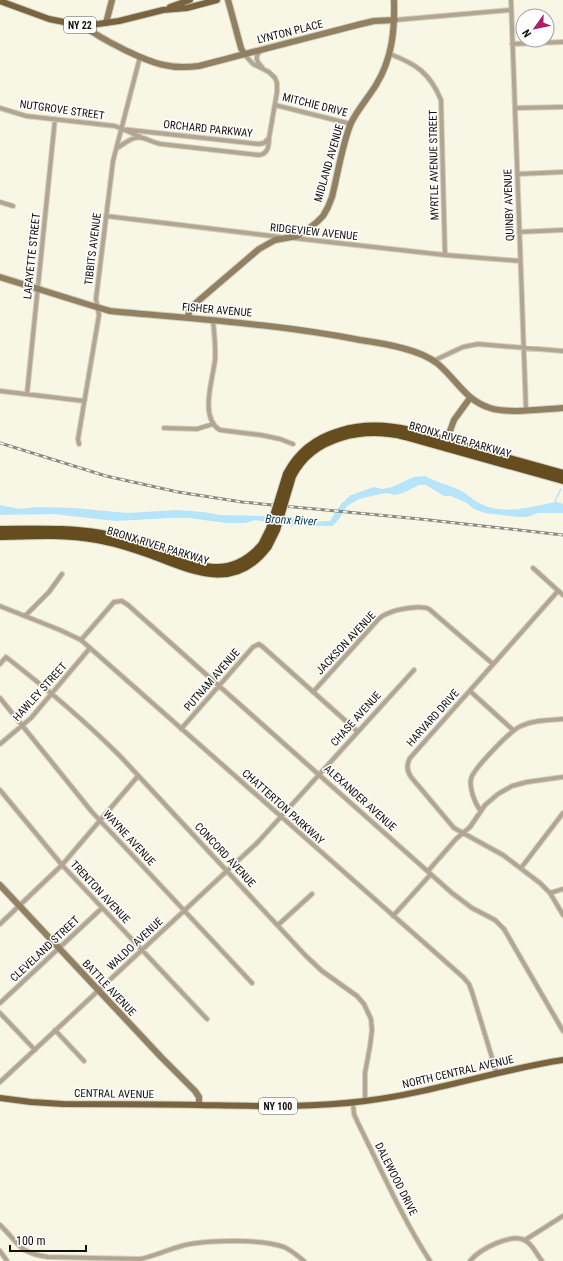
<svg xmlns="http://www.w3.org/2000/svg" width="563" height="1261" font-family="'Roboto Condensed',sans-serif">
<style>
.water{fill:#b6e4fa}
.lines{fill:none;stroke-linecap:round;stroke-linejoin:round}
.stream{stroke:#b6e4fa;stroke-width:1.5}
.street-casing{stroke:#d3d1c1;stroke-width:6}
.secondary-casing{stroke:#d3d1c1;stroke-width:8}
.primary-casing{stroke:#d3d1c1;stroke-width:8}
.highway-casing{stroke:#d3d1c1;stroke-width:10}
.street{stroke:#b2a692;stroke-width:4}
.secondary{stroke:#918062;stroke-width:6}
.primary{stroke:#79643f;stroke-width:6}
.highway{stroke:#654d1f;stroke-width:8}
.rail-casing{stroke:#8c8a7e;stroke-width:3}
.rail{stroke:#fff;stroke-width:1.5;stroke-dasharray:4.5;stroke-linecap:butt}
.highway-bridge-casing{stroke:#d3d1c1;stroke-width:10;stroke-linecap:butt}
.highway-bridge{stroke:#654d1f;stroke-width:8}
.labels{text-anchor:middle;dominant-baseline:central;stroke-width:3;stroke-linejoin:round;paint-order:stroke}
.shield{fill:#fff;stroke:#585854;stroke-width:1}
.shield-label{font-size:10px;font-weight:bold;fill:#11100b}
.street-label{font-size:11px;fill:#11100b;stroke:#fff}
.water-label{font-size:12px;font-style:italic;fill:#073a4d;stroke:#fff}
</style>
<rect width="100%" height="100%" fill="#f8f6e4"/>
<!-- water -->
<path class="water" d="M425,476C436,482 446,484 457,489C466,492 472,500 481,504C506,516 532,506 557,502L563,504V513H538L527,517H518L485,513L474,509L467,503L451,496H444L426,485H419L403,493L394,495L389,493L380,494L359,499L347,506L339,519L333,526H293L255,520L246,523H226L189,518H169L116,521L53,514L0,515V505L19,509L37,507L74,508L127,513L177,510L203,512L220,515L265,516L285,520H291L296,518L306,519L311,522L328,521H330L341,504L351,495L374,487L382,489L392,487L414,477Z"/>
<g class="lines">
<!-- stream -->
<path class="stream" d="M556,503L555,501L561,489"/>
<!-- street casing -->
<g class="street-casing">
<path id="street" d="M511,0L526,410
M395,20L511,10
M512,44L563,42
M390,54C416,64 430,73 441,100L445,255
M262,67C256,62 254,55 262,50
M275,105L351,124
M0,108L26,116L115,126L141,137
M515,108L563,107
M121,129L259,144L264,143L269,138
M117,148C124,144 134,135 143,138C150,140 154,143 161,144L259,155C268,154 269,146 269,138L277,92V83L275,78L269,72L253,64L244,54
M518,174L563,172
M0,202L13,206
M106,216L280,237
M519,232L563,230
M293,238L445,255L520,261
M213,320C214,333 216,347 215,360C213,379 199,418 220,430L261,435L280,439L293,444
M433,361L463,347L478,344L563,351
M0,391L84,401
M27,394L55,119
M164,428L197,429L213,424
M79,444L78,439L99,315L96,299L113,161L140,57
M533,568L563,595
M558,591L410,758C406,765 407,771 411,777L454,828L503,855L540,883L550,893L563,915
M0,606L60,630L81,640L463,977L469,984L472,992L497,1074
M25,616L49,592L62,574
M81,640L114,602L122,601L128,605L452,893L472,908L495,920L504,929L563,1031
M0,664L6,657C46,688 84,720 120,756L306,956L322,971L357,996L364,1004L371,1019L372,1030L370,1046L365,1073V1101
M470,691L513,730
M313,692L376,622C379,618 383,615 389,613C397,609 421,605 429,609L493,664
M0,698L92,812L252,983
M181,729L253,647L259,644L263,647L357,731
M0,744L31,718L90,648
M0,790L62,865L207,1019
M481,811C475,804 469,788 471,779C473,769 511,730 521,726C534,720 549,720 563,719
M521,868L563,813
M428,871L456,839L470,827L485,805L498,794L512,786L527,782L563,777
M550,893L563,889
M393,916L431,874
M0,924L62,865L138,776
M278,925L312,894
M0,1003L102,908
M0,1013L35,1050
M55,1030L84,1061
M0,1082L258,842L414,670
M353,1103L354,1114L358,1123C381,1169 402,1218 430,1261
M0,1225C19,1243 18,1253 48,1257L140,1259C157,1256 172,1247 190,1244C213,1240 262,1239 284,1247C291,1250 298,1256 304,1261
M525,1240L563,1216
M0,1251L7,1261
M470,1261C480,1249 512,1232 526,1241C533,1245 537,1255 542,1261"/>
</g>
<!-- secondary casing -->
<g class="secondary-casing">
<path id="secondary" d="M228,0L241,48L244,54
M106,23L112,0
M84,26C98,37 111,43 127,51C152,63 170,70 199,66L361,24L374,21L395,20
M0,277L93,306L110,311C194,319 278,324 360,340C374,342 388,344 402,348C414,351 428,356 438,364C457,380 465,400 490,408C507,414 544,409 563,408
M188,317L190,308L259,249L275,240L297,236L307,230L317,222L323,216L328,207L332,197C338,173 342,145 351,123C358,109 368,98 376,85C392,59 395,30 394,0
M446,442L454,420L470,398
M0,885L161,1057L195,1091L199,1097V1105"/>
</g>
<!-- primary casing -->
<g class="primary-casing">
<path id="primary" d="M0,1L49,19L84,26L119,21L163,10L187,8L217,0
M170,7L190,0
M0,1098L31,1102L63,1104C108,1104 154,1104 199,1105C255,1106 310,1108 365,1101C432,1093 496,1070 563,1060"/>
</g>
<!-- highway casing -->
<g class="highway-casing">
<path id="highway" d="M287,474C310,429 365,420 410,431L563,474
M292,476C313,435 364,426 405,436L563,480
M0,530C33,530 68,528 101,534C119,537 136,543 153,549C192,565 228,584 262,545
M0,536C32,535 66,533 97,539C115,542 133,548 150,554C192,570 234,592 268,546"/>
</g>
<!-- street -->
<use href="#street" class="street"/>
<!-- secondary -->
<use href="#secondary" class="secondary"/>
<!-- primary -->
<use href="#primary" class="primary"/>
<!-- highway -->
<use href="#highway" class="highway"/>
<!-- rail casing -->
<g class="rail-casing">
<path id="rail" d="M0,443L106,476L178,492L242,502L420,519L563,535"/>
</g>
<!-- rail -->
<use href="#rail" class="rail"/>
<!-- highway-bridge casing -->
<g class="highway-bridge-casing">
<path id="highway-bridge" d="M262,545L270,529L287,474
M268,546L276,530L292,476"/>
</g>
<!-- highway-bridge -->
<use href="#highway-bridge" class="highway-bridge"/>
</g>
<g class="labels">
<!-- shield labels -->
<g class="shield">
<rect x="64" y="17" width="32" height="16" rx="3"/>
<rect x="259" y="1098" width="38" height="16" rx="3"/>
</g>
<g class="shield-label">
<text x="80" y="25">NY 22</text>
<text x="278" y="1106">NY 100</text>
</g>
<!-- street labels -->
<g class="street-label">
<text transform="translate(290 32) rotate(-14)">LYNTON PLACE</text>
<text transform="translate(315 105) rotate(14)">MITCHIE DRIVE</text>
<text transform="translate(62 110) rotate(8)">NUTGROVE STREET</text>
<text transform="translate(208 129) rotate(6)">ORCHARD PARKWAY</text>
<text transform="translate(329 163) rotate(-74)">MIDLAND AVENUE</text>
<text transform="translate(434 165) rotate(-91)">MYRTLE AVENUE STREET</text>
<text transform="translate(509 205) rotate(-92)">QUINBY AVENUE</text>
<text transform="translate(314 232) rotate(6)">RIDGEVIEW AVENUE</text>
<text transform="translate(93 249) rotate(-83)">TIBBITS AVENUE</text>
<text transform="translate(32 256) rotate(-84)">LAFAYETTE STREET</text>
<text transform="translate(217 310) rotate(5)">FISHER AVENUE</text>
<text transform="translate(460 440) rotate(16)">BRONX RIVER PARKWAY</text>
<text transform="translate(158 546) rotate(17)">BRONX RIVER PARKWAY</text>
<text transform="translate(346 643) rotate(-47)">JACKSON AVENUE</text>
<text transform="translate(212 680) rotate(-49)">PUTNAM AVENUE</text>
<text transform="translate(40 692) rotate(-48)">HAWLEY STREET</text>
<text transform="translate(433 718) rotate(-48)">HARVARD DRIVE</text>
<text transform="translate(356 719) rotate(-48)">CHASE AVENUE</text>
<text transform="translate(360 798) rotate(42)">ALEXANDER AVENUE</text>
<text transform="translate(283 807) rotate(42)">CHATTERTON PARKWAY</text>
<text transform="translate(129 838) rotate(47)">WAYNE AVENUE</text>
<text transform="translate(225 855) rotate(47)">CONCORD AVENUE</text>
<text transform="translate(100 892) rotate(47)">TRENTON AVENUE</text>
<text transform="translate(135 944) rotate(-43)">WALDO AVENUE</text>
<text transform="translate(45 949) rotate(-43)">CLEVELAND STREET</text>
<text transform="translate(109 988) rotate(47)">BATTLE AVENUE</text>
<text transform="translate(458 1072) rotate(-13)">NORTH CENTRAL AVENUE</text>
<text transform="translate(114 1094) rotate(1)">CENTRAL AVENUE</text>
<text transform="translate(396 1179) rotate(63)">DALEWOOD DRIVE</text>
</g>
<!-- water labels -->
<g class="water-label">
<text transform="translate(291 520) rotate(3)">Bronx River</text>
</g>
</g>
<!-- north arrow -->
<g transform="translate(535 28) rotate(237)"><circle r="19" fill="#ffffff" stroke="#a09f9d"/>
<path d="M0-3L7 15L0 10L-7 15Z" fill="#ac2162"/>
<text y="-6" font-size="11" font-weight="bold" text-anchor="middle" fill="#11100b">N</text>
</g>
<!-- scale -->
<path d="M10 1245v6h76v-6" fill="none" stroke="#11100b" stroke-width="2"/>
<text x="16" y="1245" font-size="12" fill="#11100b" stroke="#ffffff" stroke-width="3" paint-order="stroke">100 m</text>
</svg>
